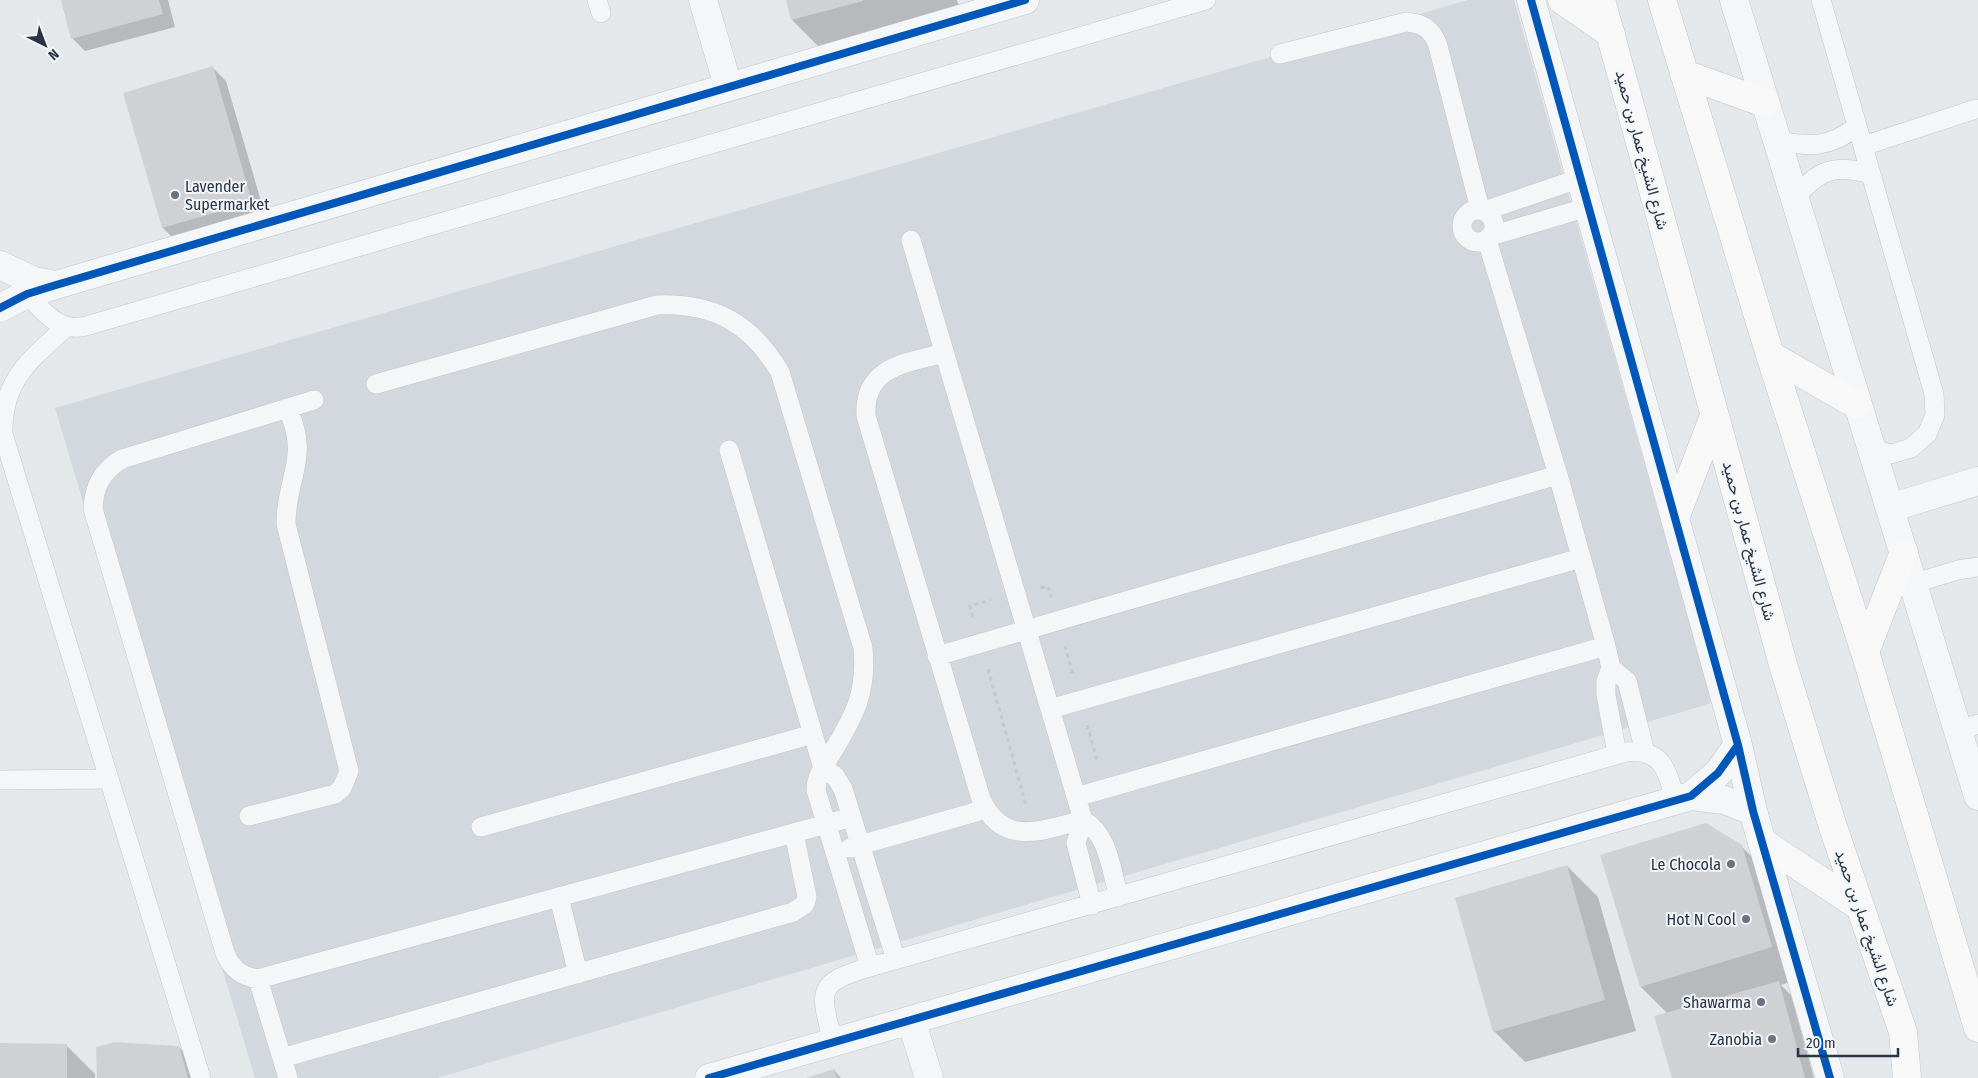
<svg xmlns="http://www.w3.org/2000/svg" width="1978" height="1078" font-family="'Fira Sans Condensed',Vazirmatn,sans-serif">
<style>
.built{fill:#d3d7de}
.shadow{fill:#0003}
.building{fill:#cfd1d4}
.lines{fill:none;stroke-linecap:round;stroke-linejoin:round}
.service-casing{stroke:#c3c6c9;stroke-width:20}
.minor-casing{stroke:#c3c6c9;stroke-width:29}
.primary-casing{stroke:#c1c5c9;stroke-width:29}
.path{stroke:#c5c9cd;stroke-width:3;stroke-dasharray:4 4;stroke-linecap:butt}
.service{stroke:#f4f6f7;stroke-width:19}
.minor{stroke:#f4f6f7;stroke-width:28}
.primary{stroke:#f8f8f9;stroke-width:28}
.cycleway-casing{stroke:#f3f6f9;stroke-width:11}
.cycleway{stroke:#0057b8;stroke-width:8}
.poi-dot{fill:#6a7380;stroke:#f3f6f9;stroke-width:2}
.labels{text-anchor:middle;dominant-baseline:central;stroke-width:4;stroke-linejoin:round;paint-order:stroke}
.street-label{font-size:16px;fill:#283447;stroke:#f3f6f9}
.poi-label{font-size:16px;fill:#283447;stroke:#f3f6f9;text-anchor:end}
</style>
<rect width="100%" height="100%" fill="#e5e8eb"/>
<!-- built -->
<path class="built" d="M1468,0H1514L1712,703L437,1078H255L55,408Z"/>
<!-- shadow -->
<path class="shadow" d="M62,0H168L175,27L85,51L72,38Z
M787,0H957L961,13L823,51L792,20Z
M213,68L226,81L265,215L176,241L163,228Z
M1741,846L1773,878L1803,978L1781,985L1791,995L1814,1078H1673L1668,1014L1641,987Z
M1567,866L1598,897L1636,1031L1525,1062L1494,1031Z
M0,1044L66,1045L95,1074V1078H0Z
M179,1047L208,1078H99Z
M834,1070L841,1078H809Z"/>
<!-- building -->
<path class="building" d="M61,0H159L163,14L71,39Z
M786,0H863V1L791,20Z
M213,66L252,202L162,228L123,93Z
M1706,823L1742,845L1772,947L1640,987L1600,855Z
M1567,865L1605,1000L1493,1032L1455,898Z
M1779,981L1805,1078H1672L1654,1016Z
M115,1042L179,1046L188,1078H97L96,1047Z
M0,1043L67,1044V1078H0Z
M834,1069L837,1078H806Z"/>
<g class="lines">
<!-- service casing -->
<g class="service-casing">
<path id="service" d="M597,0L601,13
M1821,0L1934,394L1935,415L1927,434L1911,448L1891,454L1871,449
M1280,54L1406,22C1423,23 1433,30 1438,46L1480,209
M1777,141C1810,146 1829,149 1857,126
M1863,146L1976,109
M1794,198C1821,169 1833,164 1871,174
M1462 226a16 16 0 1 1 32 0a16 16 0 1 1-32 0Z
M1484,211L1581,178
M1491,236L1588,207
M911,240L1083,820L1076,843L1092,905
M1487,240L1558,475L1606,646L1611,668L1606,681V695L1617,754
M27,294C44,312 59,333 86,326L1206,0
M66,327C29,361 2,380 3,434L201,1078
M944,353C907,363 863,366 866,416L981,799C1003,848 1042,830 1083,820C1109,834 1111,871 1119,897
M376,384L657,305C714,303 751,323 780,372L863,648C867,692 855,715 833,751C825,764 816,775 816,790L870,967
M314,400L122,459C102,471 94,486 93,509L225,953C232,969 241,976 258,979L852,817
M729,450L823,768L835,776L843,789L896,960
M1915,583L1958,570L1978,567
M937,656L1558,475
M1611,668L1627,681L1645,752
M1050,709L1581,558
M1958,730L1978,724
M0,780L108,779
M1076,797L1606,646
M249,816L335,794L342,788L349,771L286,524C286,476 311,457 287,408
M481,827L813,734
M850,848L986,809
M559,897L578,974
M258,979L288,1078
M833,1042C820,991 815,983 870,967L1626,752C1662,748 1668,771 1675,800
M282,1058L793,912L805,904L807,897L794,833"/>
</g>
<!-- minor casing -->
<g class="minor-casing">
<path id="minor" d="M703,0L728,86
M1531,0L1738,745L1753,811L1830,1078
M1734,0L1978,796
M0,265L34,281L56,285
M0,308L27,294L56,285L1025,0
M1890,508L1978,481
M1691,796L1724,800L1753,811
M911,1020L929,1078
M709,1078L1691,796L1718,773L1738,745"/>
</g>
<!-- primary casing -->
<g class="primary-casing">
<path id="primary" d="M1562,0L1611,34
M1601,0L1784,668L1833,827L1903,1032L1907,1078
M1662,0L1770,355L1865,652L1978,1028
M1684,74L1765,103
M1770,355L1857,405
M1675,518L1714,416
M1865,652L1904,552
M1762,842L1859,906"/>
</g>
<!-- path -->
<path class="path" d="M1041,588L1048,586L1051,597
M973,617L970,606L991,600
M1065,646L1073,676
M988,669L1026,805
M1087,725L1098,763"/>
<!-- service -->
<use href="#service" class="service"/>
<!-- minor -->
<use href="#minor" class="minor"/>
<!-- primary -->
<use href="#primary" class="primary"/>
<!-- cycleway casing -->
<g class="cycleway-casing">
<path id="cycleway" d="M1531,0L1738,745L1753,811L1830,1078
M0,308L27,294L56,285L1025,0
M709,1078L1691,796L1718,773L1738,745"/>
</g>
<!-- cycleway -->
<use href="#cycleway" class="cycleway"/>
</g>
<!-- markers -->
<g class="poi-dot">
<circle cx="175" cy="195" r="5"/>
<circle cx="1731" cy="864" r="5"/>
<circle cx="1746" cy="919" r="5"/>
<circle cx="1761" cy="1002" r="5"/>
<circle cx="1772" cy="1039" r="5"/>
</g>
<g class="labels">
<!-- street labels -->
<g class="street-label">
<text transform="translate(1642 150) rotate(75)">شارع الشيخ عمار بن حميد</text>
<text transform="translate(1749 541) rotate(75)">شارع الشيخ عمار بن حميد</text>
<text transform="translate(1867 928) rotate(71)">شارع الشيخ عمار بن حميد</text>
</g>
<!-- poi labels -->
<g class="poi-label">
<text x="185" y="186" text-anchor="start">Lavender<tspan x="185" dy="18">Supermarket</tspan></text>
<text x="1721" y="864">Le Chocola</text>
<text x="1736" y="919">Hot N Cool</text>
<text x="1751" y="1002">Shawarma</text>
<text x="1762" y="1039">Zanobia</text>
</g>
</g>
<!-- north arrow -->
<g transform="translate(45 45) rotate(138)" stroke="#f3f6f9" stroke-width="4" paint-order="stroke">
<path d="M0-4L9 19L0 12L-9 19Z" fill="#283447"/>
<text y="-8" font-size="14" font-weight="bold" text-anchor="middle" fill="#283447">N</text>
</g>
<!-- scale -->
<path d="M1798 1048v8h100v-8" fill="none" stroke="#283447" stroke-width="2.5"/>
<text x="1806" y="1048" font-size="15" fill="#283447" stroke="#f3f6f9" stroke-width="4" paint-order="stroke">20 m</text>
</svg>
